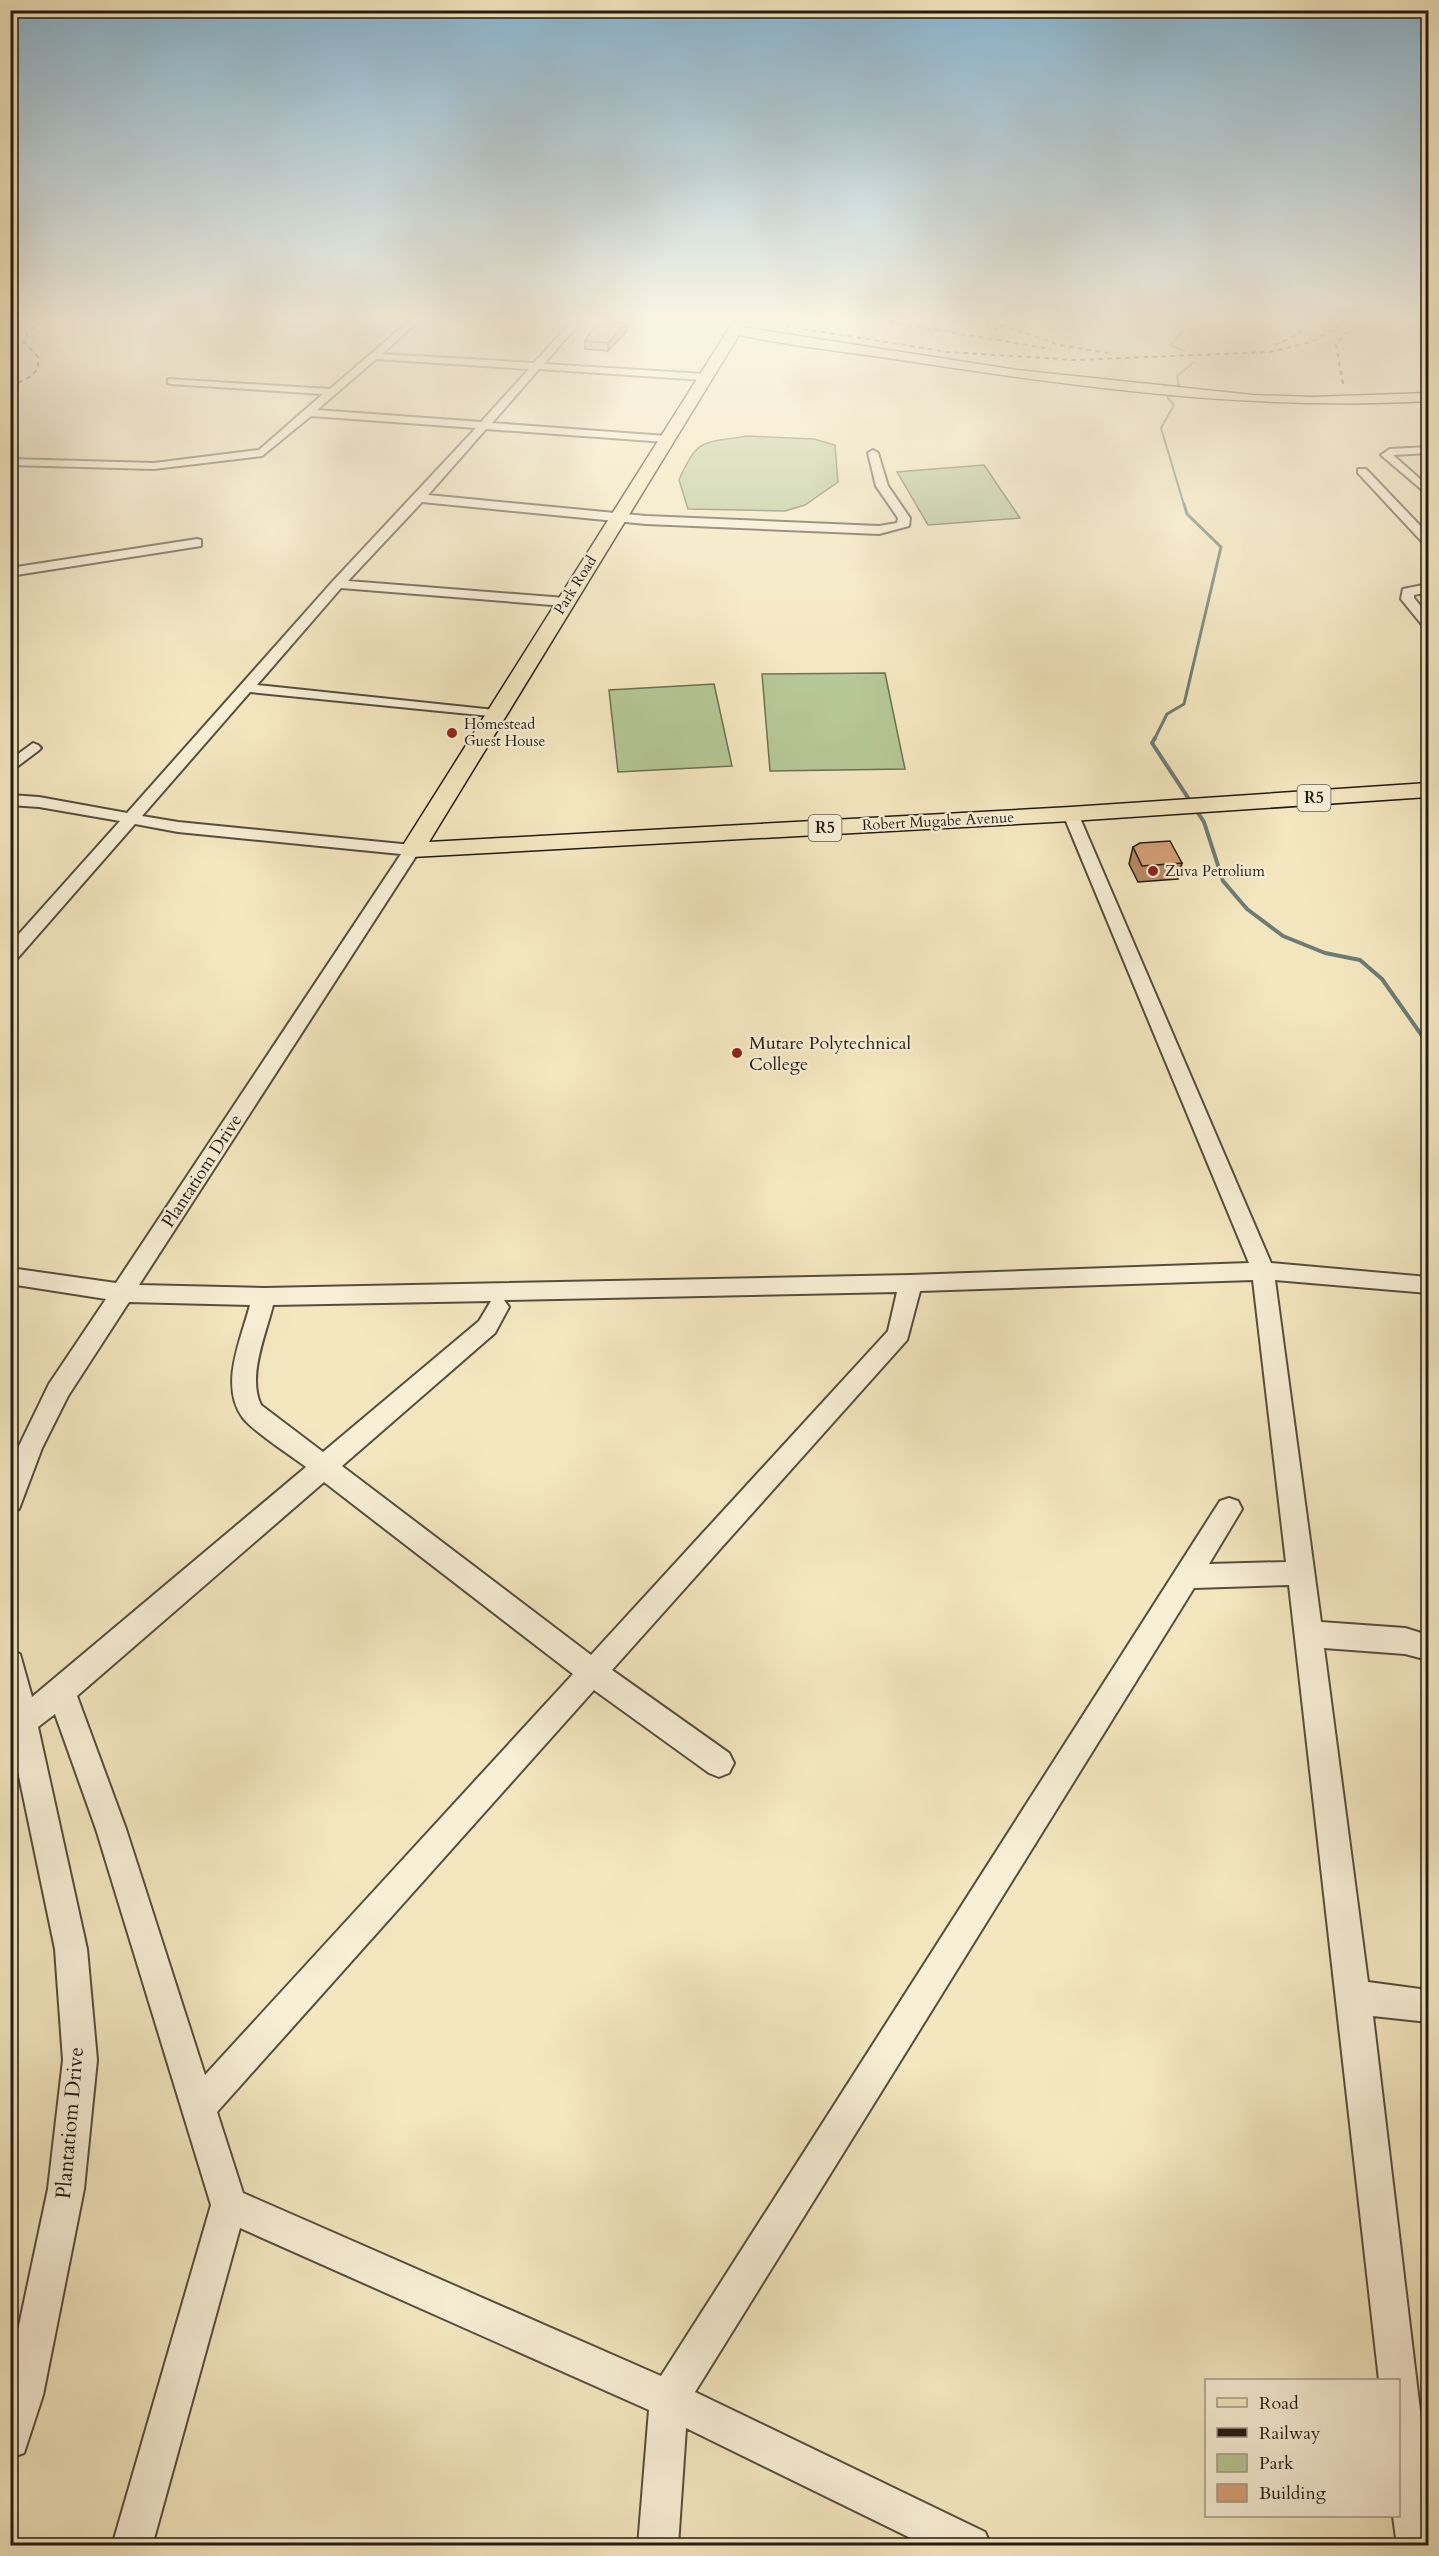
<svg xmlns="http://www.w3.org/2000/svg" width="1439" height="2556" font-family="Cardo,serif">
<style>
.green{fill:#b6c796;stroke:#6c7154;stroke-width:1.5}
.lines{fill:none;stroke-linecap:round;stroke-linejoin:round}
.stream-far3{stroke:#6c7d76;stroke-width:2}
.stream-far2{stroke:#6c7d76;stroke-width:3}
.stream-far1{stroke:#6c7d76;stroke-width:4}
.stream{stroke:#6c7d76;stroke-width:5}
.minor-casing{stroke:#564e3e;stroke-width:4}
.major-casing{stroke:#221b12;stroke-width:3}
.highway-casing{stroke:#221b12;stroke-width:3}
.minor{fill:#f8efd6;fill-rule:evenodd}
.major{fill:#f4e7c0;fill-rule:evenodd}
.highway{fill:#f4e7c0;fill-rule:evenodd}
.rail{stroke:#221b12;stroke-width:2;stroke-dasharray:4.5 4.5;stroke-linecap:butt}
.wall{fill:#b98a66;stroke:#221b12;stroke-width:1.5}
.shaded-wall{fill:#967053;stroke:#221b12;stroke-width:1.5}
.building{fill:#d7a077;stroke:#221b12;stroke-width:1.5}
.poi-dot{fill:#8f2418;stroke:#f8efd6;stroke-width:2}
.labels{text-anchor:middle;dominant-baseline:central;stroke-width:4.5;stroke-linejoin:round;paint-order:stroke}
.far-street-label{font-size:15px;fill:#221b12;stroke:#f8efd6}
.far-poi-label{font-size:15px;fill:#221b12;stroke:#f8efd6;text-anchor:start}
.shield{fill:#f8efd6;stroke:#625b4d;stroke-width:1.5}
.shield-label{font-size:16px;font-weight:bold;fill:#221b12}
.poi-label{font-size:18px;fill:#221b12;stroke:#f8efd6;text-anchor:start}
.street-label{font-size:18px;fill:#221b12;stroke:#f8efd6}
.near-street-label{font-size:21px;fill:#221b12;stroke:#f8efd6}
</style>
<rect width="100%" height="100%" fill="#f4e7c0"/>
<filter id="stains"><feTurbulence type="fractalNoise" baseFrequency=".00333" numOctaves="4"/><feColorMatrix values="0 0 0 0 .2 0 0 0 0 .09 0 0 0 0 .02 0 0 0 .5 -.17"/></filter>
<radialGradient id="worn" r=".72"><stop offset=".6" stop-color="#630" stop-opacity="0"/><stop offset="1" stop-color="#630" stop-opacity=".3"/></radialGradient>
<!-- green -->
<path class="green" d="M747,436L814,439L835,445L838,482L805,505L785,511L688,509L679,480C698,436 703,444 747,436Z
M984,465L1020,518L928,525L897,472Z
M885,673L905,769L770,771L762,674Z
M714,684L732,766L618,772L609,690Z"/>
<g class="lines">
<!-- stream-far3 -->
<path class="stream-far3" d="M1173,322L1184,331L1170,345L1184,351
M1184,505L1161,428L1174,405L1168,398V388L1179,385L1177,376L1193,363"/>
<!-- stream-far2 -->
<path class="stream-far2" d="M1154,740L1167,714L1184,704L1221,547L1187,514L1184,504"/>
<!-- stream-far1 -->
<path class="stream-far1" d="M1155,738L1152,743L1204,822L1223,881L1247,909L1283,936L1325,953L1360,960L1382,979L1425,1040"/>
<!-- stream -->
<path class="stream" d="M1424,1039L1428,1044"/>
<!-- minor casing -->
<g class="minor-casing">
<path id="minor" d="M408,322H417L382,354L534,363L571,322H580L544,364L704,374L709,377L704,380L539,369L492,423L666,436L671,439L666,442L486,429L428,495L646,516L879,526L897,523L898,518L876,486L868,453L873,450L878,453L888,486L910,518L909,526L879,534L646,524L422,502L348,581L565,598L571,602L565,606L341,588L257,685L495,710L500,711L502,714L500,717L250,692L142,816L178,822L412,845L420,850L139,1285L264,1288L910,1275L1249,1263L1063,814L1065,811H1077L1271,1263L1428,1277V1293L1275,1280L1321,1622L1405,1628L1428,1635V1660L1405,1654L1324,1648L1368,1982L1428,1990V2022L1373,2016L1428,2478V2546H1397L1393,2516H1398V2380H1379L1289,1585L1194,1588L695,2392L985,2532L991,2546H927L686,2428L678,2546H638L649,2410L240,2228L152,2546H112L211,2205L96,1829L55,1714L38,1727L87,1949L97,2060L84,2189L43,2395L24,2453L10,2458V2368L48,2189L63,2060L55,1949L10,1733V1650L20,1654L32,1697L306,1467C290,1455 254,1432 243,1418C219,1386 241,1340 250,1305L129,1302L68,1396L42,1448L19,1509L10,1512V1466L18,1448L49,1384L106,1299L10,1284V1268L116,1283L401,854L178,832L135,824L16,960L10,961V944L120,821L39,807L10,805V795L39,797L127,813L333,581L476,428L311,416L262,456L154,469L10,465V459L154,463L259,450L323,394L171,384L168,383V379L330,389ZM376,359L529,369L481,422L317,410ZM1253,1280L1286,1562L1209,1564L1242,1509L1238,1501L1229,1498L1220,1501L661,2376L243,2193L217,2112L594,1690L709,1773L719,1777L729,1773L734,1763L729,1753L612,1670L907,1340L920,1291ZM897,1292L888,1331L591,1655L342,1466L495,1333L509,1307L504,1300ZM491,1301L479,1321L323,1452L261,1405C247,1377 266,1334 273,1305ZM324,1482L573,1674L205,2075L126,1829L77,1696Z
M1428,447V453L1393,455L1428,486V495L1381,455L1390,449Z
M1358,469H1366L1428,534V545L1424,544L1358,473Z
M197,539L201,540V546L10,576V568Z
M1428,584V592L1414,595V598L1428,615V627L1423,626L1401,599L1403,589Z
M33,743L38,745L41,748L38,751L10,772V760Z"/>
</g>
<!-- major casing -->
<g class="major-casing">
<path id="major" d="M735,326L1017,370L1253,395L1312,397L1428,393V401C1256,411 1084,388 914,362C854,352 790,347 731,333L729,330Z"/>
</g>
<!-- highway casing -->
<g class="highway-casing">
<path id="highway" d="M733,322H747L429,842L1071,807L1428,783V797L1071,821L412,857L403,855L400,850Z"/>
</g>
<!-- minor -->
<use href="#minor" class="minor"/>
<!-- major -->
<use href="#major" class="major"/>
<!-- highway -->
<use href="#highway" class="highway"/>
<!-- rail -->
<path class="rail" d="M759,322L948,352L1076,360L1270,352L1311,342L1347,322
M890,322L1051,349
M977,322L998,329
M992,322L1060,345L1108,353
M1275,345L1297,335L1310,322
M1343,384L1336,344L1347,332
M10,387L28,378L38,369V357L24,342L27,333L41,322"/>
</g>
<!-- wall -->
<path class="wall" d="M626,323L627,331L608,351L585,349V341Z
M1133,847L1182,863L1178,879L1138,882L1129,864Z"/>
<!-- shaded-wall -->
<path class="shaded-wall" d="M626,323L627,331L608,351V343Z"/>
<!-- building -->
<path class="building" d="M597,322L626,323L608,343L585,341Z
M1170,841L1182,863L1142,866L1133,847L1140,843Z"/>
<!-- sky -->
<linearGradient id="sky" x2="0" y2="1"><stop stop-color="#8ab8d5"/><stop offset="0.47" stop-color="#faf4e3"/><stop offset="1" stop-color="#faf4e3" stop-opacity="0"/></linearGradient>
<rect width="1439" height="680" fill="url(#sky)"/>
<!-- markers -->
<g class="poi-dot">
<circle cx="452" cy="733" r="6"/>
<circle cx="1153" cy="871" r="6"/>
<circle cx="737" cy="1053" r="6"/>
</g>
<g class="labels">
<!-- far-street labels -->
<g class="far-street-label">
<text transform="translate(575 585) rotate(-58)">Park Road</text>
<text transform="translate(938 821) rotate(-3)">Robert Mugabe Avenue</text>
</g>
<!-- far-poi labels -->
<g class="far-poi-label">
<text x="464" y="724">Homestead<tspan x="464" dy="17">Guest House</tspan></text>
<text x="1165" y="871">Zuva Petrolium</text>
</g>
<!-- shield labels -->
<g class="shield">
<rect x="1297.5" y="785" width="33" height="26" rx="4.5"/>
<rect x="808.5" y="815" width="33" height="26" rx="4.5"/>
</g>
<g class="shield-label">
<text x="1314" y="798">R5</text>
<text x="825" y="828">R5</text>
</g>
<!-- poi labels -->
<g class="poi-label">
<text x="749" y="1043">Mutare Polytechnical<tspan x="749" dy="21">College</tspan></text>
</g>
<!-- street labels -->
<g class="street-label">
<text transform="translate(202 1171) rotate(-57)">Plantatiom Drive</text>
</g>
<!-- near-street labels -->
<g class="near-street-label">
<text transform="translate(70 2123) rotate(-85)">Plantatiom Drive</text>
</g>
</g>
<!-- margin -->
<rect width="1439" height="2556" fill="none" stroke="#f4e7c0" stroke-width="36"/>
<rect x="12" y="12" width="1415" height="2532" fill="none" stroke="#221b12" stroke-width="3"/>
<rect x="18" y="18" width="1403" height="2520" fill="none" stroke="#221b12" stroke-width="1.5"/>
<!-- legend -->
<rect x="1205" y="2379" width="195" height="138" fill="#f8efd6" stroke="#a29a88" stroke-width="1.5"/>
<rect x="1217" y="2398" width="30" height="9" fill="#f4e7c0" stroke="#a29a88" stroke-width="1.5"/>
<text x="1259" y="2409" font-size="18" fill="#221b12">Road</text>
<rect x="1217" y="2428" width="30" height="9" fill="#221b12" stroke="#a29a88" stroke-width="1.5"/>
<text x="1259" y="2439" font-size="18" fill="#221b12">Railway</text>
<rect x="1217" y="2454" width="30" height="18" fill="#b6c796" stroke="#a29a88" stroke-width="1.5"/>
<text x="1259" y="2469" font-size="18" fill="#221b12">Park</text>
<rect x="1217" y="2484" width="30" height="18" fill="#d7a077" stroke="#a29a88" stroke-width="1.5"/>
<text x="1259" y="2499" font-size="18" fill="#221b12">Building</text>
<rect width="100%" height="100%" filter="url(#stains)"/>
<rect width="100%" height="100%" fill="url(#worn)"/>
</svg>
